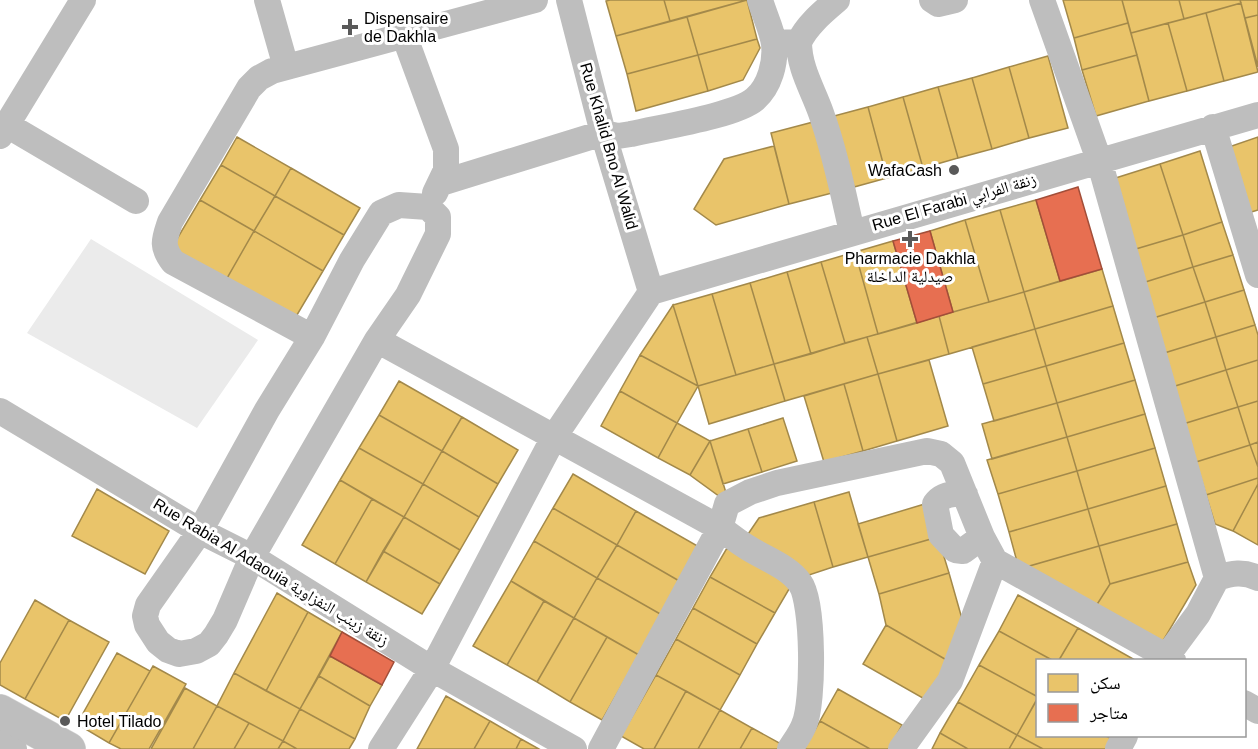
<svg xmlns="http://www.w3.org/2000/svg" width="1258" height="749" font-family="Helvetica,'Noto Naskh Arabic',sans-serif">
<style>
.green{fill:#ebebeb}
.homes{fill:#e9c46a;stroke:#a3894a;stroke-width:1.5}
.shops{fill:#e76f51;stroke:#a24e39;stroke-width:1.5}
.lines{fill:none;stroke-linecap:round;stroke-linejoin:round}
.major-casing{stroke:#dbdbdb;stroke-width:34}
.minor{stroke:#bebebe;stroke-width:26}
.major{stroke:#bebebe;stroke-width:33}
.poi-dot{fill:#595959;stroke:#fff;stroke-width:2}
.labels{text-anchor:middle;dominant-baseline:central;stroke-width:6;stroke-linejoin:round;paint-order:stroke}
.poi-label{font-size:16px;fill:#000;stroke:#fff;text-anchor:start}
.street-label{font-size:16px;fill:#000;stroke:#fff}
</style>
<rect width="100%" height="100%" fill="#fff"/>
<!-- green -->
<path class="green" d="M91,239L258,340L197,428L27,333Z"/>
<!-- homes -->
<path class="homes" d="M610,0H664L670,21L616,36L606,1Z
M664,0H747L670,21Z
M747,0L757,39L698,55L687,17Z
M1063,0H1122L1128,23L1074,38Z
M1122,0H1179L1184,19L1131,33Z
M1179,0H1240L1241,3L1184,19Z
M1240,0H1258V15L1245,18Z
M1241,3L1258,72L1224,81L1206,13Z
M1206,13L1224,81L1187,91L1168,23Z
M1258,15V67L1245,18Z
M687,17L698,55L627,74L616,36Z
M1128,23L1137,55L1082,70L1074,38Z
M1168,23L1187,91L1149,101L1131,33Z
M757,39L760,48L743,80L708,91L698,55Z
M698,55L708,91L636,111L627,74Z
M1137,55L1149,101L1096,116L1082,70Z
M1048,56L1068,128L1029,138L1009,67Z
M1009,67L1029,138L992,149L972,78Z
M972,78L992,149L958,158L938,87Z
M938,87L958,158L923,168L903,97Z
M903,97L923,168L887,178L868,107Z
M868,107L887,178L854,187L834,116Z
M817,121L836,192L789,204L771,133Z
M237,137L291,168L275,196L221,165Z
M1258,137V210L1248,213L1226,148Z
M774,146L789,204L716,225L694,209L724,159Z
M1200,151L1222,222L1183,235L1160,164Z
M1160,164L1183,235L1129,251L1106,181Z
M221,165L275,196L254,231L200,200Z
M291,168L360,208L344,235L275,196Z
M275,196L344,235L323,271L254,231Z
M200,200L254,231L226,280L171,249Z
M1036,200L1060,281L1024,292L1000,210Z
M1000,210L1024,292L989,302L965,220Z
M965,220L989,302L953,312L930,231Z
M1222,222L1233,255L1193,267L1183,235Z
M254,231L323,271L294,320L226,280Z
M1183,235L1193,267L1139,284L1129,251Z
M893,241L917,323L878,334L855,252Z
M855,252L878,334L845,343L821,262Z
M1233,255L1244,290L1205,302L1193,267Z
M821,262L845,343L811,354L787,272Z
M1193,267L1205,302L1150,319L1139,284Z
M1102,269L1113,306L1035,329L1024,292Z
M787,272L811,354L774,364L750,283Z
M750,283L774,364L736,375L712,294Z
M1244,290L1255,325L1216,337L1205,302Z
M1024,292L1035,329L949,354L939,316Z
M712,294L736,375L698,386L673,305Z
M1205,302L1216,337L1161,354L1150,319Z
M673,305L698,386L640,355Z
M1113,306L1124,343L1046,366L1035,329Z
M939,316L949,354L878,374L867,337Z
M1255,325L1258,335V360L1226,370L1216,337Z
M1035,329L1046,366L983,384L972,347Z
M867,337L878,374L785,401L774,364Z
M1216,337L1226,370L1172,387L1161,354Z
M1124,343L1135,380L1057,403L1046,366Z
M640,355L698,386L677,423L620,391Z
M929,360L948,426L897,441L878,374Z
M1258,360V401L1238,407L1226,370Z
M774,364L785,401L709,424L698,386Z
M1046,366L1057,403L994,421L983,384Z
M1226,370L1238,407L1183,424L1172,387Z
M878,374L897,441L863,451L844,384Z
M1135,380L1145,414L1067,437L1057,403Z
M399,381L462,417L442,451L379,415Z
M844,384L863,451L824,462L804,396Z
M620,391L677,423L658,458L601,426Z
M1258,401V442L1250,445L1238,407Z
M1057,403L1067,437L992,459L982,424Z
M1238,407L1250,445L1196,462L1183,424Z
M1145,414L1155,448L1077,471L1067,437Z
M379,415L442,451L423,484L359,448Z
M462,417L518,450L498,484L442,451Z
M783,418L797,461L762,472L748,429Z
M677,423L710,441L690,475L658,458Z
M748,429L762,472L723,484L710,441Z
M1067,437L1077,471L998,494L987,460Z
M710,441L727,496L723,499L690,475Z
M1258,442V467L1250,445Z
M1250,445L1258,467V478L1206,495L1196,462Z
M359,448L423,484L404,517L340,480Z
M1155,448L1166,486L1088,509L1077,471Z
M442,451L498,484L479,517L423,484Z
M1077,471L1088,509L1009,532L998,494Z
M573,474L636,511L617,545L553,508Z
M1258,478V484L1233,531L1215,524L1206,495Z
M340,480L372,499L335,564L302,545Z
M423,484L479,517L460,550L404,517Z
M1258,484V545L1233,531Z
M1166,486L1177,524L1099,546L1088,509Z
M97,489L169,531L145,574L72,536Z
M849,492L868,557L833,567L814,502Z
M372,499L404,517L366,582L335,564Z
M814,502L833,567L809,575L744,540L759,518Z
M928,503L938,537L868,557L858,524Z
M553,508L617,545L597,578L534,541Z
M1088,509L1099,546L1019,569L1009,532Z
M636,511L701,548L681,582L617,545Z
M404,517L460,550L440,584L383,551Z
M1177,524L1188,562L1110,584L1099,546Z
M938,537L949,573L879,594L868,557Z
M534,541L597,578L574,618L511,581Z
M617,545L681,582L662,615L597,578Z
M1099,546L1110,584L1096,606L1019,569Z
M727,548L792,584L775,613L710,577Z
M383,551L440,584L422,614L366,582Z
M1188,562L1196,585L1160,646L1096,606L1110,584Z
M949,573L966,633L950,662L886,625L879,594Z
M710,577L775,613L757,644L693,608Z
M597,578L662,615L639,655L574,618Z
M511,581L544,601L507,665L473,646Z
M277,593L308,612L266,691L234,673Z
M1018,595L1078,628L1059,660H1052L999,631Z
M35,600L69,620L25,699L0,685V663Z
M544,601L574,618L537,682L507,665Z
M693,608L757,644L740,675L676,639Z
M308,612L342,632L300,709L266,691Z
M574,618L607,637L570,702L537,682Z
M69,620L109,642L65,721L25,699Z
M886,625L950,662L928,701L863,664Z
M1078,628L1135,660H1059Z
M999,631L1052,660H1038V697L979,665Z
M607,637L639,655L602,720L570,702Z
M676,639L740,675L720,710L656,675Z
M117,653L150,671L109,743L77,724Z
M330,656L382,685L370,706L319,676Z
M979,665L1038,697L1017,735L958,702Z
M153,666L186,684L149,749H121L109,743Z
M234,673L300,709L283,741L217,706Z
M656,675L686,691L654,749H644L621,736Z
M319,676L370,706L355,739L300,709Z
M185,688L217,706L193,749H151Z
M838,689L902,725L889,749H870L820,721Z
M686,691L720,710L698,749H654Z
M446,696L490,721L474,749H417Z
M1038,698V736H1106L1112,739L1106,749H1043L1017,735Z
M958,702L1017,735L1009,749H968L940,733Z
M217,706L249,723L234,749H193Z
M300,709L355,739L349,749H297L283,741Z
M720,710L752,728L740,749H698Z
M490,721L521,739L516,749H474Z
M820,721L870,749H804Z
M249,723L283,741L278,749H234Z
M752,728L783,745L781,749H740Z
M940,733L968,749H932Z
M1017,735L1043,749H1009Z
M521,739L539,749H516Z
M283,741L297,749H278Z"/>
<!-- shops -->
<path class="shops" d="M1078,187L1102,269L1060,281L1036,200Z
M930,231L953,312L917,323L893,241Z
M342,632L394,662L382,685L330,656Z"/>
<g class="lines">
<!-- major casing -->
<g class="major-casing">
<path id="major" d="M0,711L69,749"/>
</g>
<!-- minor -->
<path class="minor" d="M267,0L286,67
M569,0L603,133L651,292
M932,0L938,4L955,0
M1042,0L1099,160L1217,578L1198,614L1164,660
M404,35L446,149V170L435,193
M799,42C807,25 823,12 837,0
M774,43L799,42C799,68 813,90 821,113C835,152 843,193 852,232
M7,125L136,201
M1213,127L1258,275
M0,136L83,0
M441,183L603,133L618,136L631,134C660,127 735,116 755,99C770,86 776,62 774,44C772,30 764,14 760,0
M399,205L428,207L438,217V234L408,295L377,340L252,557L225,620L216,635L209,644L196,651L179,654L168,650L158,642L147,625L145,616L148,605L200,531L267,410L312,337L352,260L381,213Z
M651,292L1258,115
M312,337L173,262C161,246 164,240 170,222L249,88L259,78L272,71L535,0
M377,340L720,528L727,504L750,492L777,483L927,451L941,454L952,463L982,537L995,561L1173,660
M0,411L200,531L252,557L432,669L574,749
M965,494C954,493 942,494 935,504L941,535L955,550L963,551L982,537
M1217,578C1232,573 1243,571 1258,578
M1244,703L1258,711
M0,742L14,749
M381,749L432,669L554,437L651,292
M601,749L720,528C730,535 739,543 750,549C766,559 789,567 800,583C814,602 814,703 804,725C801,733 795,741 790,749
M901,749L950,681L995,561
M1118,749L1125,736"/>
<!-- major -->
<use href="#major" class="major"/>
</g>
<!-- markers -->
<g class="poi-dot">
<path d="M347 18h6v6h6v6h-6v6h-6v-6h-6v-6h6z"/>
<circle cx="954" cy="170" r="6"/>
<path d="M907 230h6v6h6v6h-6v6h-6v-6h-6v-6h6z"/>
<circle cx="65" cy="721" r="6"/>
</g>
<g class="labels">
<!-- poi labels -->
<g class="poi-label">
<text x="364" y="18">Dispensaire<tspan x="364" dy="18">de Dakhla</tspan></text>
<text x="942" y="170" text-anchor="end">WafaCash</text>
<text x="910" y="258" text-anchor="middle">Pharmacie Dakhla<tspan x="910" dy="18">صيدلية الداخلة</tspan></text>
<text x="77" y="721">Hotel Tilado</text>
</g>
<!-- street labels -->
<g class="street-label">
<text transform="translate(609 146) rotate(74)">Rue Khalid Bno Al Walid</text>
<text transform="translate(954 202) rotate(-16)">Rue El Farabi زنقة الفرابي</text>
<text transform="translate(271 572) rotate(31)">Rue Rabia Al Adaouia زنقة زينب النفزاوية</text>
</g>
</g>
<!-- legend -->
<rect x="1036" y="659" width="210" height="78" fill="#ffffff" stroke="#999999" stroke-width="1.5"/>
<rect x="1048" y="674" width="30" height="18" fill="#e9c46a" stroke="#999999" stroke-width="1.5"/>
<text x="1090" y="689" font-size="18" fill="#000000">سكن</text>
<rect x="1048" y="704" width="30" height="18" fill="#e76f51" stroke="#999999" stroke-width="1.5"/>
<text x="1090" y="719" font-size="18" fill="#000000">متاجر</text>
</svg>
